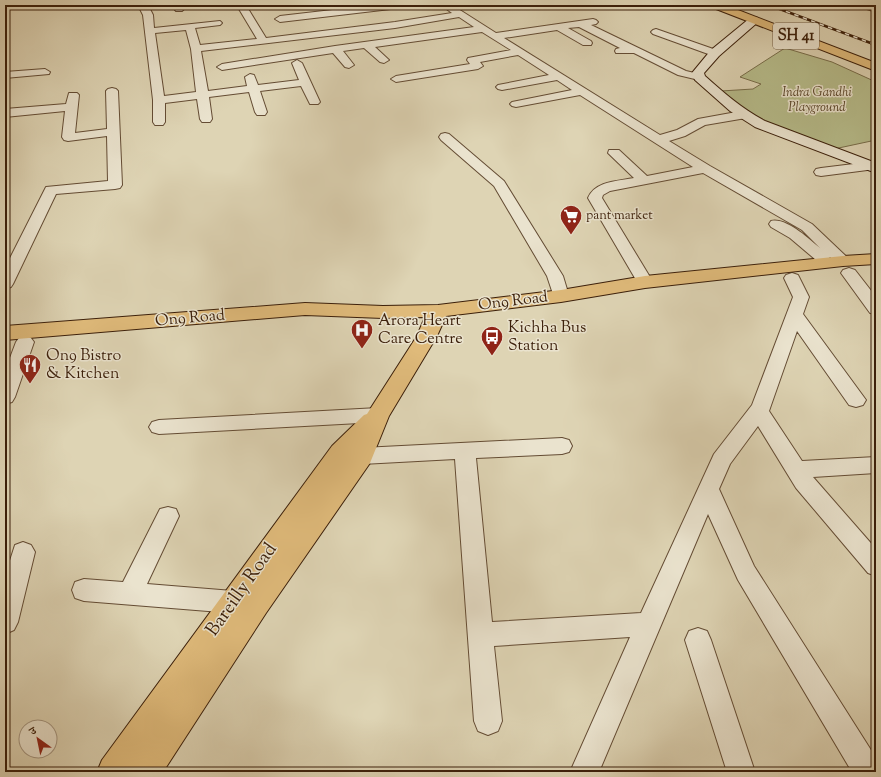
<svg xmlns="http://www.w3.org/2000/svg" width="881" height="777" font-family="'Sorts Mill Goudy','Noto Serif Devanagari',serif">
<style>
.green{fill:#b6bb8a;stroke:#786d4a}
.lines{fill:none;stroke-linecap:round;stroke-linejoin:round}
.street-casing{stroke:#644c34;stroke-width:2}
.secondary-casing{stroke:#3b1f0a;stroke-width:2}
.primary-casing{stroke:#3b1f0a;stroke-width:2}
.street{fill:#eae3ce;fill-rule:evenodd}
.secondary{fill:#eae3ce;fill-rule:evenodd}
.primary{fill:#dfba7a;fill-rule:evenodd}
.rail-casing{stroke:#3b1f0a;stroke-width:2.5}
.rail{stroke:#eae3ce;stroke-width:1.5;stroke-dasharray:4.5;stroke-linecap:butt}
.labels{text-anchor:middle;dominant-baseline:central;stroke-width:3;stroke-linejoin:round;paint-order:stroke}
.far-park-label{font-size:13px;font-style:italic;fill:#5a462a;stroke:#eae3ce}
.far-poi-label{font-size:13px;fill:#3b1f0a;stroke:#eae3ce;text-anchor:start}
.shield{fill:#eae3ce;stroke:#705a45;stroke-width:1}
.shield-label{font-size:15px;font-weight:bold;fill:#3b1f0a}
.street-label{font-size:16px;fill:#3b1f0a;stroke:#eae3ce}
.poi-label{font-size:16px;fill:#3b1f0a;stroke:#eae3ce;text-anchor:start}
.near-street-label{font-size:19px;fill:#3b1f0a;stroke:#eae3ce}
</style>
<rect width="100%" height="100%" fill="#ded4b4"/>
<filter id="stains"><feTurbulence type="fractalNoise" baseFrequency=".005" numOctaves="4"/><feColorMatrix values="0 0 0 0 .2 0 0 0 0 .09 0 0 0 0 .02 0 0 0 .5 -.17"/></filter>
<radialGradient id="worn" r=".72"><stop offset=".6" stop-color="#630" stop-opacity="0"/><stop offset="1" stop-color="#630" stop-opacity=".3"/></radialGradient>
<!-- green -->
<path class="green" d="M785,48L832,62L876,82V140L834,149L764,124L721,91L753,89L761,84L740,77Z"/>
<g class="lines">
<!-- street casing -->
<g class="street-casing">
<path id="street" d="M138,5H148L153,15L154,28L220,21L222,23L220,25L195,28L200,45L257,39L239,9L244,6L247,7L266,38L395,22L452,13L441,5H452L496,33L593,19L596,20L598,22L596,24L591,25L686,71L703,75L704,77L699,80L678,75L634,53H616L615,51L616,49L620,48L579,27L568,28L591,41L592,43L591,45H583L557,30L504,38L660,135L677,130L698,119L742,111L746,112L748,115L746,118L705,125L685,136L669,141L710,166L812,224L851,261L849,264C840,267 836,263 830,257L828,260L822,262L816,260L790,238L771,227L769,224L771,221C786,217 809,239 820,248L802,230L703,173L610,191L603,195L602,198L653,282L651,285L645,287L639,285L588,198C595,181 618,181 634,178L608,153L609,150H619L647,176L693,167L580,95L516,107L512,106L510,104L512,102L572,90L557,80L502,90L498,89L496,87L498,85L549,75L518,55L480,62L483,66L478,69L396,82L391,79L396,76L470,64L467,60L468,58L511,50L482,32L375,47L389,60L384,63L380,62L364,48L343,51L354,65L349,68L345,67L333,53L222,70L217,67L222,64L335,46L474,27L459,17L395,28L201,51L208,91L247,86L245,77L250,74L254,75L258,85L299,80L292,63L297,60L302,63L320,102L318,104H310L301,86L260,91L267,112L265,115H257L255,112L249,92L209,97L212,119L210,122H202L200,119L197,99L165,103V122L163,125H155L153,122V100L143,15ZM186,30L191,49L196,92L164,96L155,33Z
M171,5H181L184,9L182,11H176Z
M376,5H404L399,8L280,22L275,19L280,16Z
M859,5L876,6V12L861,7Z
M656,29L719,51L720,53L719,55H711L653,34L651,32L653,30Z
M45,69L50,72L49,74L5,78V72Z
M112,88L116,89L118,91L122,185L120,188L115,189L56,194L13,284L11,287L5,289V268L46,187L108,181L107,136L68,141L64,140L62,137L65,111L5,117V109L66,104L69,93H77L79,95L75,133L107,129L106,91L108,89Z
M445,133L449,134L504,181L563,276L569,296L567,300L561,301L555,300L547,276L494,186L441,140L439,137L441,134Z
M870,162L875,163L876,165L875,169L821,176L816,175L814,172L816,169L821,168Z
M849,268L855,270L876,297V314L870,313L841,273L843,270Z
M792,273L798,275L809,297L803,314L866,400L863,405L856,407L849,405L797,331L769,411L802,461L876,457V473L813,477L876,549V576L868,573L796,488L758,426L730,464L719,489L754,566L876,758V772H852L738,580L708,514L599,772H570L630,637L494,646L502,721L498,731L488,735L478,731L474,721L455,459L362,464L355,462L352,456L355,450L362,448L562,438L569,440L572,446L569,452L562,454L476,458L492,622L641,613L714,454L752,405L793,297L784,278L786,275Z
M25,336L31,338L34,342L15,397L12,402L5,404V371L16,342L19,338Z
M378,408L385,410L388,415L385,420L378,422L159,434L152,432L149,427L152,422L159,420Z
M168,507L176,509L179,516L147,584L233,591L242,594L245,602L242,610L233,613L84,601L75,598L72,590L75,582L84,579L123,582L160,509Z
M23,542L31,545L35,552L18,622L14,630L5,634V576L15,545Z
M698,628L707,631L711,640L755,772H727L685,640L689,631Z"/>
</g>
<!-- secondary casing -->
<g class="secondary-casing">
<path id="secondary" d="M754,17L758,18L759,20L758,22L719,56L704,73L705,76C724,93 742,109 765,121L876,163V173L755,127L730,111L695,80L692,73L711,50L750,18Z"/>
</g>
<!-- primary casing -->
<g class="primary-casing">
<path id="primary" d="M710,5H725L876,63V71L711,7Z
M876,254V264L843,266L645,288L561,302L446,316L437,336L389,416L370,463L266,613L163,772H97L102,760L332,446L364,415L367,414L417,336L425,317L383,318L305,315L5,340V326L305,303L383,306L438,305L561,290L645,276L843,256Z"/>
</g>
<!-- street -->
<use href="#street" class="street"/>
<!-- secondary -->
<use href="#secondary" class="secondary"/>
<!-- primary -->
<use href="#primary" class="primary"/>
<!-- rail casing -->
<g class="rail-casing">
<path id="rail" d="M769,5L876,45"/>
</g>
<!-- rail -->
<use href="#rail" class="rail"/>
</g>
<!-- icons -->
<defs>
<g id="supermarket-pin" transform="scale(1.15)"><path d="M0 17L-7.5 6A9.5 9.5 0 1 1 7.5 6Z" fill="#8f2418" stroke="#eae3ce"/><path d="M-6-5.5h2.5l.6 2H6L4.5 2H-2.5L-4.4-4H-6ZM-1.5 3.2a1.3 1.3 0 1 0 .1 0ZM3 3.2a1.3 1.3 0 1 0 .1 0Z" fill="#fff"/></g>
<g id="hospital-pin" transform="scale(1.15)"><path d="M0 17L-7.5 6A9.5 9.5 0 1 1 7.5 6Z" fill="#8f2418" stroke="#eae3ce"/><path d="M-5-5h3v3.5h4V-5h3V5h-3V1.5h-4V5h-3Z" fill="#fff"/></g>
<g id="bus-pin" transform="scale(1.15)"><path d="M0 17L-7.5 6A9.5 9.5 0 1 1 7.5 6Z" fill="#8f2418" stroke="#eae3ce"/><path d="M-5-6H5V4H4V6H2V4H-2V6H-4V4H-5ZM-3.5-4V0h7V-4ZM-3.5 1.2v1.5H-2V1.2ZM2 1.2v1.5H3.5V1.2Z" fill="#fff"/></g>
<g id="restaurant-pin" transform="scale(1.15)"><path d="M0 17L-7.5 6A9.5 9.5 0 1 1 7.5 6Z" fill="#8f2418" stroke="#eae3ce"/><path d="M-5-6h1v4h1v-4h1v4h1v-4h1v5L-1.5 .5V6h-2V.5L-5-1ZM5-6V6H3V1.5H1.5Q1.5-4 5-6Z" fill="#fff"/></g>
</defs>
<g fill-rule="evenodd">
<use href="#supermarket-pin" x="571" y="216"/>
<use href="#hospital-pin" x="362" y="330"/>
<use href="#bus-pin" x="492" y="337"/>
<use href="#restaurant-pin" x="30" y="365"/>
</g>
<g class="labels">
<!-- far-park labels -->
<g class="far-park-label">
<text x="817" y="93">Indra Gandhi<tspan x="817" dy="15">Playground</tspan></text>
</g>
<!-- far-poi labels -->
<g class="far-poi-label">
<text x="586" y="216">pant market</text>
</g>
<!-- shield labels -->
<rect class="shield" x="773" y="23" width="46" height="26" rx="3"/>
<g class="shield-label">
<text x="796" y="36">SH 41</text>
</g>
<!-- street labels -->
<g class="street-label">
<text transform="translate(513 302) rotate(-7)">On9 Road</text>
<text transform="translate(190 319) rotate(-5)">On9 Road</text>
</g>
<!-- poi labels -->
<g class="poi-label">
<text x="378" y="321">Arora Heart<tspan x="378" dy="18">Care Centre</tspan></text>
<text x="508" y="328">Kichha Bus<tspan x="508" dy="18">Station</tspan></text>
<text x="46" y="356">On9 Bistro<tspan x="46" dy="18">&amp; Kitchen</tspan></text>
</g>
<!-- near-street labels -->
<g class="near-street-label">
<text transform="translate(242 590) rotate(-55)">Bareilly Road</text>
</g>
</g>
<!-- margin -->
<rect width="881" height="777" fill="none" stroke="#ded4b4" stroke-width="20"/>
<rect x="6" y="6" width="869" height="765" fill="none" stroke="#3b1f0a" stroke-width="2"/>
<rect x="10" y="10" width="861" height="757" fill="none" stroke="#3b1f0a"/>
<!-- north arrow -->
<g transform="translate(38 739) rotate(327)"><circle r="19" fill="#eae3ce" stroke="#a49580"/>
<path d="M0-3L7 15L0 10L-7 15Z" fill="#8f2418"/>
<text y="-6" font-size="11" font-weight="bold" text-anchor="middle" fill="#3b1f0a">उ</text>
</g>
<rect width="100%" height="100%" filter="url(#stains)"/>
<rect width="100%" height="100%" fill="url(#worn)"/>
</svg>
